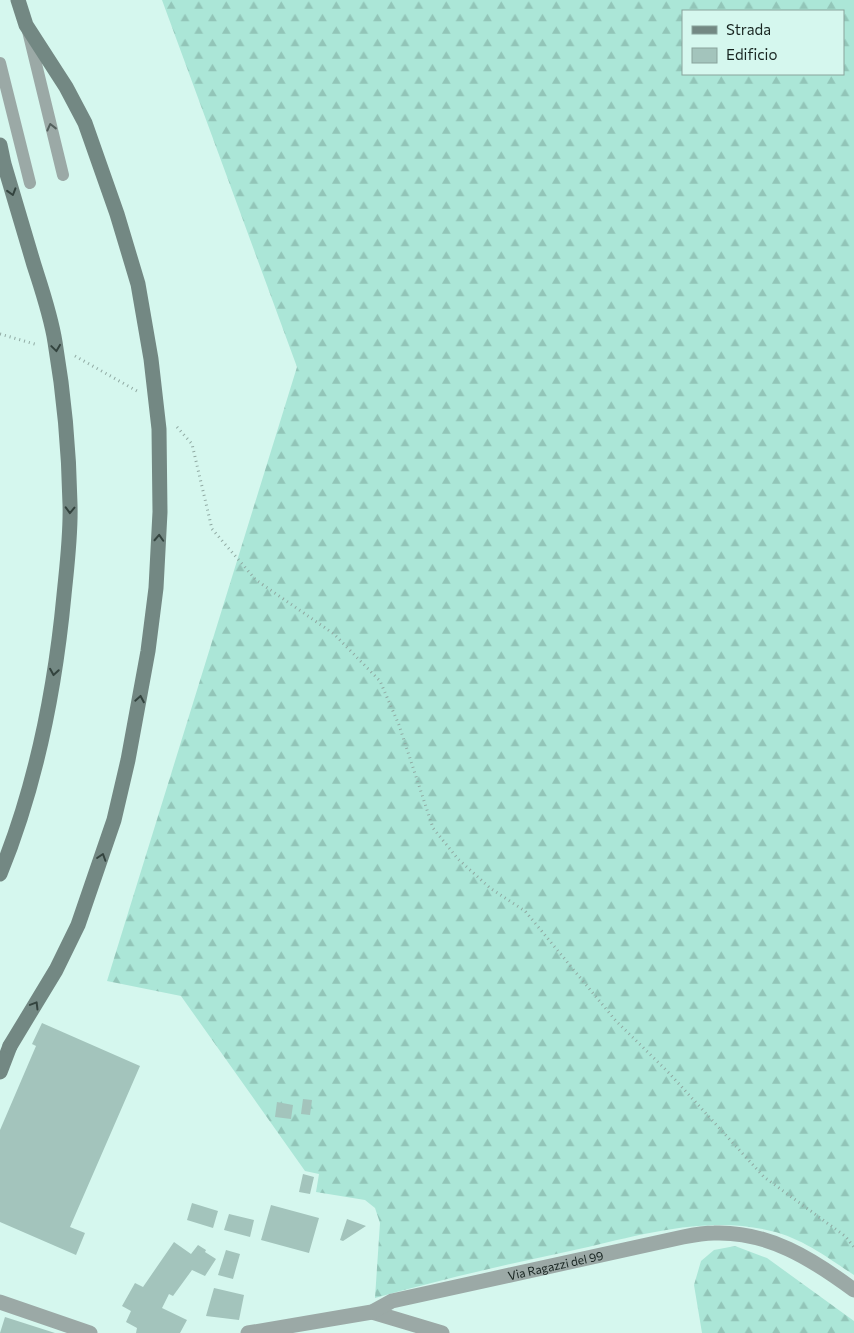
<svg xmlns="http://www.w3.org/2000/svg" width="854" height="1333" font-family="Commissioner,sans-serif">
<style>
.forest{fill:url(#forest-firs);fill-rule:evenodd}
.building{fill:#a3c4bc}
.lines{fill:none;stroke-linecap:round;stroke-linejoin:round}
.path{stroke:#90aaa3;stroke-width:3;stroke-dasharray:1 4;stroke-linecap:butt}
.lane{stroke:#9ba9a6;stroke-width:12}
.street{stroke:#9ba9a6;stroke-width:15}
.secondary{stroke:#738883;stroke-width:15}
.secondary-bridge{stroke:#738883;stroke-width:15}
.oneway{stroke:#53605d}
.oneway2{stroke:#33433e}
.labels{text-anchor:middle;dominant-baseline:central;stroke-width:5;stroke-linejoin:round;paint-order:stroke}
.street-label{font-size:12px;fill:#182521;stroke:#d5f7ee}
</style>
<defs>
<pattern id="forest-firs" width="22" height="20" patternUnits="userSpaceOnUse" patternTransform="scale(1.25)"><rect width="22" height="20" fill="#abe6d7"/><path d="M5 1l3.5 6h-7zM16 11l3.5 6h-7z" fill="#92c5b8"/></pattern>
</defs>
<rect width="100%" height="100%" fill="#d5f7ee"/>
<!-- forest -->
<path class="forest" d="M162,0H854V1275C828,1258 802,1238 771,1231C705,1214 634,1237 570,1251C504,1265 439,1280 375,1298L380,1223L375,1208L365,1200L316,1192L319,1174L305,1171L181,996L107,981L297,367ZM683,11H843V74H683Z
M735,1246L767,1258L854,1321V1333H702L694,1285L701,1261L714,1250Z"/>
<!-- building -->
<path class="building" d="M42,1023L140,1066L70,1227L85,1233L76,1255L0,1222V1130L36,1046L32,1044Z
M303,1099L312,1100L310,1115L301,1114Z
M277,1102L293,1105L291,1119L275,1117Z
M303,1174L314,1177L310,1194L299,1192Z
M192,1203L218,1211L213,1228L187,1220Z
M271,1205L319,1218L309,1253L261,1240Z
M229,1214L254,1220L250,1237L224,1230Z
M347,1219L366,1226L343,1241L340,1240Z
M174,1242L191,1254L198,1245L206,1250L205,1252L216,1259L205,1276L192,1270L173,1296L169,1294L162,1308L187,1320L180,1333H136L137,1328L126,1322L131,1311L122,1306L135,1283L143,1287Z
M226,1250L240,1254L233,1279L218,1275Z
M214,1288L244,1295L239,1320L206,1316Z
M5,1317L55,1333H0Z"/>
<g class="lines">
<!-- path -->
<path class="path" d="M0,334L38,345
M75,356L137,391
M177,427L192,444L212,529L256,580L334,634L380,681L399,725L433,828L458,859L490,888L525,911L616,1021L669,1073L764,1177L845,1236L854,1247"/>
<!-- lane -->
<path class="lane" d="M28,31L63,175
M0,63L30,183"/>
<!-- street -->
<g class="street">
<path d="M0,1302L90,1333"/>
<path d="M372,1312L442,1333"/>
<path id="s1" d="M248,1333L372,1312L392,1301L683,1237C693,1235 704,1233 714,1233C768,1231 812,1259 854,1290"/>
</g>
<!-- secondary -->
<path class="secondary" d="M0,1072L10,1046"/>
<!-- secondary-bridge -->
<path class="secondary-bridge" d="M0,145L4,164C14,197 24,231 34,265C42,290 51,316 55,342C64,395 69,450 70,504C71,534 67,565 64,595C55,690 36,786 0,874
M10,1046L56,970L78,925L114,820L128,760L148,651L156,588L160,512L159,429L151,359L138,284L117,214L85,123L66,87L26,25L18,0"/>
</g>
<!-- one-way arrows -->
<defs><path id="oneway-chevron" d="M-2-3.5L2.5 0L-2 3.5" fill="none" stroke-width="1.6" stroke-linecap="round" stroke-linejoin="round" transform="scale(1.25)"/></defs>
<use class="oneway" href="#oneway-chevron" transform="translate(51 127) rotate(-104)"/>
<g class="oneway2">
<use href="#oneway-chevron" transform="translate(12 192) rotate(73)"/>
<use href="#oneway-chevron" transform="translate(56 348) rotate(82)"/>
<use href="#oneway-chevron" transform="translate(70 510) rotate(92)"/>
<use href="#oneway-chevron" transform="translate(159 538) rotate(-87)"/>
<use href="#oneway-chevron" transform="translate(54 672) rotate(99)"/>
<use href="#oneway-chevron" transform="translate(140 699) rotate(-80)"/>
<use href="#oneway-chevron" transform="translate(102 857) rotate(-72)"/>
<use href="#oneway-chevron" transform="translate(35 1005) rotate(-59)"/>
</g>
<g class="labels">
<!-- street labels -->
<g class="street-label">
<text stroke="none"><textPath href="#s1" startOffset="316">Via Ragazzi del 99</textPath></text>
</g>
</g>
<!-- legend -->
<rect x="682" y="10" width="162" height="65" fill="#d5f7ee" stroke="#89a39c"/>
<rect x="692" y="26" width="25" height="8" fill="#738883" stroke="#89a39c"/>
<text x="726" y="35" font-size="15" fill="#182521">Strada</text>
<rect x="692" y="48" width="25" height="15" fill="#a3c4bc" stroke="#89a39c"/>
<text x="726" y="60" font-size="15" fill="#182521">Edificio</text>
</svg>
